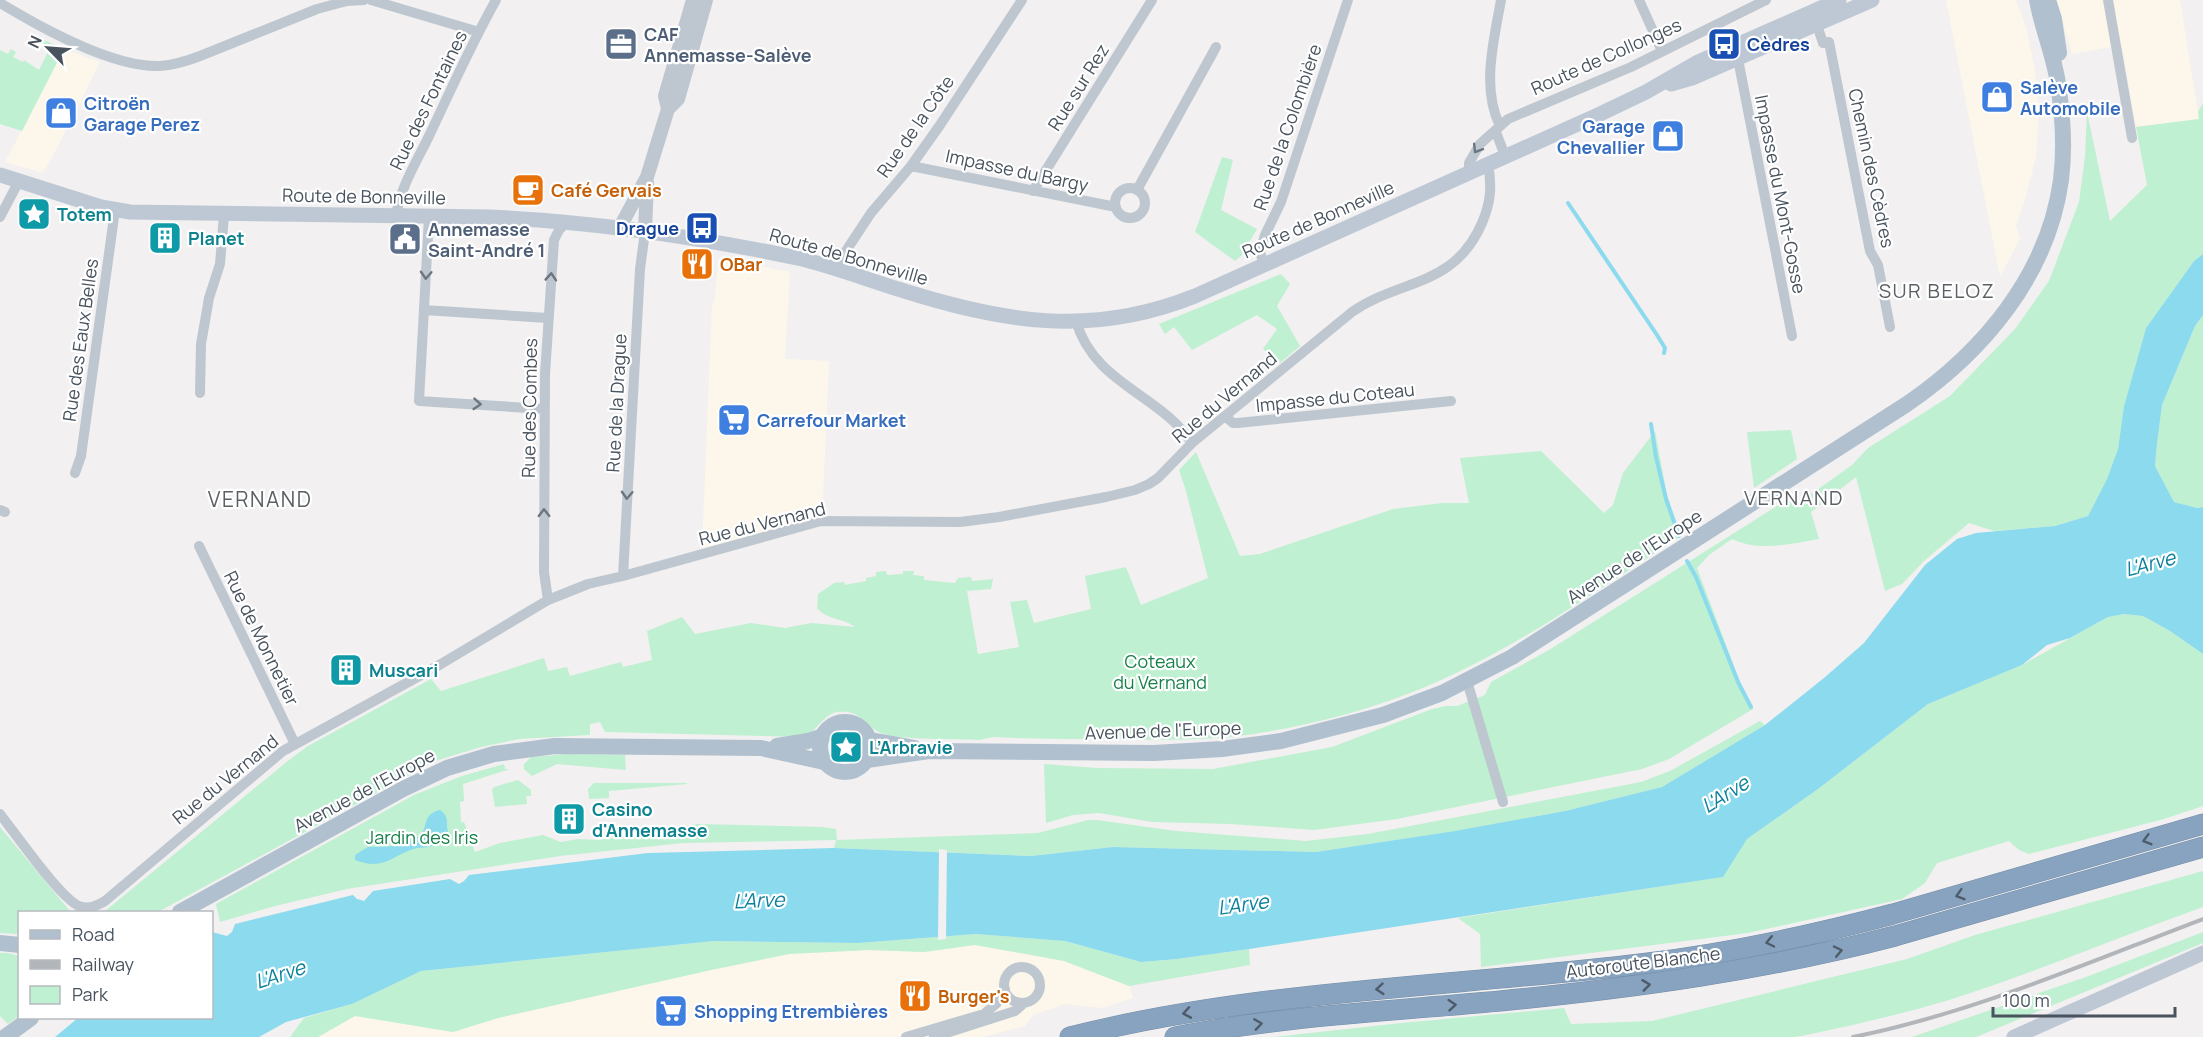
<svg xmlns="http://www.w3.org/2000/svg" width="2203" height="1037" font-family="Manrope,sans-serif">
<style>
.commercial{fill:#fcf7ea}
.green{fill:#bff0d1}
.water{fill:#8bdaed}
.pier{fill:#f2f0f0}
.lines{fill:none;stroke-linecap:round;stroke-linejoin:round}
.stream{stroke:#8bdaed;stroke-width:4}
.motorway-casing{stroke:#738eaa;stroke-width:21}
.minor{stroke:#bec7cf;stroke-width:10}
.tertiary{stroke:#bec7cf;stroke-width:14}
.secondary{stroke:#bec8d4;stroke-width:15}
.primary{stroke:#b0c0cf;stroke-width:16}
.motorway{stroke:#88a3bf;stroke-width:20}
.rail{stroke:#b2b5ba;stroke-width:4}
.oneway{stroke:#6b7680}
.oneway2{stroke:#4e5b68}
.labels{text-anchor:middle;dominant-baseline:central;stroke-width:4.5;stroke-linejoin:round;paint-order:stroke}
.service-label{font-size:18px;font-weight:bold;fill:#4e5e75;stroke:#fff;text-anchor:start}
.transit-label{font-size:18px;font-weight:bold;fill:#164399;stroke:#fff;text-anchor:start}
.street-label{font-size:18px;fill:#48535e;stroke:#fff}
.shop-label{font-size:18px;font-weight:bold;fill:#366cbe;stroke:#fff;text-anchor:start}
.food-label{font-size:18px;font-weight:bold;fill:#c56008;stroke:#fff;text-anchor:start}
.culture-label{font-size:18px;font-weight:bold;fill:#0d838f;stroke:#fff;text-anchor:start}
.park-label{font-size:18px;fill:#17804a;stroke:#fff}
.neighbourhood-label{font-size:20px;letter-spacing:1.5px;fill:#5c6065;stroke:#fff}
.water-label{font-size:20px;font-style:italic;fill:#0c819c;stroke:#fff}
.quarter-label{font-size:21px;letter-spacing:1.5px;fill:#5c6065;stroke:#fff}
</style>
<rect width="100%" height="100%" fill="#f2f0f0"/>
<!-- commercial -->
<path class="commercial" d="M1946,0H2016L2026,27L2035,70L2039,113L2036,157L2024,203L2016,225L2020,239L2000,277Z
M2056,0H2180L2199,119L2136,127L2122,47H2111L2072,54Z
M64,49L100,62L55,152L43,173L5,162Z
M719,258L790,272L785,359L829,361L822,520L702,548L712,303H714Z
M975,945L1064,961L1129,986L1133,998L1102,1008L1065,1004L1033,1015L1025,1026L983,1037H318L355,1016L454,1032L498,1018L711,970L789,954L869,950L924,952Z"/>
<!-- green -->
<path class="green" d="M42,39L64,49L22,131L0,124V50L8,54L11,49L16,52L13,57L23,62L24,60L39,70L49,50L39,45Z
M2203,103V254L2194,261L2146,328L2124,406L2118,449L2107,479L2088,516L2055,526L1994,531L1969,523L1924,561L1902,584L1885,591L1856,477L1811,512L1819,539C1791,544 1759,552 1732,539L1709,555L1697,568L1745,695L1753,709L1669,759L1642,769L1397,819L1314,830L1231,824L1152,822L1099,813L1073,815L1046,823L1044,764L1097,768L1213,769L1332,747L1432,709L1446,706H1457L1485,695L1491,682L1549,650L1788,499L1800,502L1852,465L1868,448L1950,396L2015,329L2049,281L2079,202L2085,157L2087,112L2110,221L2147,185L2136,127L2199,119L2198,112Z
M1222,157L1233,160L1221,210L1257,229L1242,255L1235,261L1195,232Z
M1281,274L1290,284L1277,306L1300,346L1280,363L1263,349L1277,329L1257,315L1192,350L1174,327L1165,334L1159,324Z
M2203,315V507L2197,508L2174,502L2155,466L2157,444L2162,405L2195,326Z
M1791,430L1797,459L1754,488L1747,432Z
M1655,431L1667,495L1681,536C1594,592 1508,655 1410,693C1359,713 1302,727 1247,735C1202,741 1156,740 1111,739C1072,739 1032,739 993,737L979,740C961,739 894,740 881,733C864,725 859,708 837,712C824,714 817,731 804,737L605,732L600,722L590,724V735L519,739L481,747L435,761L158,912H104L289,760L308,746L431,679L441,691L544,658L548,671L567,667L570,676L621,662L623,667L652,660L647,631L682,617L695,634L751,623L785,628L811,623L855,627C844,618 827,620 817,608L818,594L834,583L844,582L845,585L866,581V578L876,576V572L886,571L887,575L903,574V571H914L913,575L924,576V580L955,583L958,578L971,577L972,581L993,579L991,589L967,591L978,654L1019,647L1010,602L1027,600L1034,623L1091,609L1085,576L1126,567L1141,605L1208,578L1186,491L1179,470L1196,452L1240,556L1260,554L1393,509L1442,503H1469L1460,458L1541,451L1604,513L1613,505L1623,473Z
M2124,614L2143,616L2170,631L2203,654V806L2164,819L2029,854L2019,850L2009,841L1937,863L1925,883L1902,899L1748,933L1481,967L1480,934L1458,918L1722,877L1747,839L1818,789L1928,704L2022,665L2108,617Z
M1760,721L1765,725L1662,787L1565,811L1456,831L1316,852L1113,847L1031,856L834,848L836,840L683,843L560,856L347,889L275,906L220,922L216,904L414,795L462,776L504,764L505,769H510L463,784L464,801L460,802L461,822H464L475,852L500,843L543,835L561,842L578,839L598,840L698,824L822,827L836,829L837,840L1038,833L1088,820H1097L1176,831L1306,841L1368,834L1641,782L1670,771Z
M568,754L625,755L626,770L557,764L532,776L524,769V764L531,757Z
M518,780L531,790V796H526L527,804L495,807L492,790L494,787Z
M594,783H687V784L609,791V798L589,799L588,789Z
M0,827L69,910L68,912H20L19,934L0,933Z
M2203,871V907C2118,937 2035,973 1949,1000C1902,1014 1854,1025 1806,1035L1795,1037H1274L1401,1023L1564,1008L1571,1024L1652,1021L1907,959L1975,935Z
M2203,932V943L1976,1037H1912L2086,977Z
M976,934L1065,941L1141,962L1177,959L1249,949L1250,965L1129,986L1064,961L975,945L924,952L869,950L789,954L711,970L498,1018L453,1032L355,1016L318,1037H290L304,1018L352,1004L421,971L714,941L858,943Z
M0,953H8L19,956V1016L8,1024L0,1016Z"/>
<!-- water -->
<path class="water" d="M2203,254V315L2195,326L2162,405L2157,444L2155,466L2174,502L2197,508L2203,507V654L2170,631L2143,616L2124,614L2108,617L2070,638L2047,645L2022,665L1928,704L1818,789L1747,839L1723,877L1249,949L1177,959L1141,962L1065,941L976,934L858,943L714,941L421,971L352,1004L286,1022L259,1037H55L78,1018H212V932L227,936L232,932L235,924L353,895L357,899L364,901L373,891L450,879L459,884L464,881L469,875L648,853L834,848L1031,856L1113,847L1316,852L1455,831L1565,811L1662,787L1765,725L1824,678L1864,643L1925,565L1957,539L1976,533L2055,526L2088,516L2107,479L2118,449L2124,406L2146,328L2194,261Z
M440,810C447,815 447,818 447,826C447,831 449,830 447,835C442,847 427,847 418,848C393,853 386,872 355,860V855L368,847L400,846L421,835C428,825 423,814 440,810Z"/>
<!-- pier -->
<path class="pier" d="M939,849L947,850L946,939L938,940Z"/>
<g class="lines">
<!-- stream -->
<path class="stream" d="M1568,203L1657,335L1665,348L1664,353
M1651,424L1656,457L1666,499L1679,536
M1687,561L1696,577L1738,682L1751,707"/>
<!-- motorway casing -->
<g class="motorway-casing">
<path id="motorway" d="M1070,1037C1257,990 1450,987 1640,964C1725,954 1810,936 1893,914L2203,824
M1175,1037C1282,1016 1392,1011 1500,1001C1634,988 1765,970 1895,936L2203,847"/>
</g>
<!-- minor -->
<path class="minor" d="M371,0L479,32
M1639,0L1662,51
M2108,0L2132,138
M0,3C40,27 112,68 160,66C174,65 187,61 200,56L317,9L347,1L364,0
M1815,19L1823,43L1829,42L1870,251L1878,265L1890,327
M1737,54L1792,336
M1500,126C1481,88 1494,40 1501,0
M1496,132L1505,156
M911,166L1116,207
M1469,173V163L1480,144L1508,119L1631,67L1766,0
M1115 203a15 15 0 1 1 30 0a15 15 0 1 1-30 0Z
M1137,190L1216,47
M1033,191L1152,0
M396,216C400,188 417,161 429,136C451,90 471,44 496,0
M0,217L19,181
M429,217L419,401L544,409
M1264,265L1260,252L1265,235L1281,202L1348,0
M834,269L871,213L911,166L940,125L1022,0
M424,310L548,318
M1076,321C1094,384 1160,394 1192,443
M200,393L201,344L209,298L220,264L224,215
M1225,416L1233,423H1238L1451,401
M75,473L81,456L115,210
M0,510L5,512
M199,546L295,744
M623,576L640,269L645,232
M548,600L544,572L545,374L554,240L559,230L567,222
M1467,681L1503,802
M0,814C15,833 60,898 79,906C88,910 97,906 105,901L283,751L441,664L548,600L588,584L623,576L821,521L960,522L999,517L1106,497L1135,490L1149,484L1158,478L1192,443L1352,312C1401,278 1454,288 1482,223C1491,202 1492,186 1488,164
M1004 985a18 18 0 1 1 36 0a18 18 0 1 1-36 0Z
M906,1037L984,1014L997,1003L1005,989
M934,1037L1015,1011L1024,1003"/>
<!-- tertiary -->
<path class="tertiary" d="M668,109L678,99L706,0
M619,229L647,177L668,109L665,96L693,0
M645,232L647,182"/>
<!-- secondary -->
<path class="secondary" d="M1671,84L1692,78L1872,0
M0,175L101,207L130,212L491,217C595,222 700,237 802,259C834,267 866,279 898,289C1002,322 1090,338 1195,296L1600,114L1646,92L1698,62L1839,0
M2014,1037L2203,953"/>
<!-- primary -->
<path class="primary" d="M2048,0L2054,19L2059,53
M820 747a25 25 0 1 1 50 0a25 25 0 1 1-50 0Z
M869,740L914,748
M777,746L808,741L823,736
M867,760L929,751L1154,753L1222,749L1281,741L1383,715L1442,693L1512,657L1907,404C1983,352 2048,275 2061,180C2065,148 2063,116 2058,84C2054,55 2042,29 2037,0
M180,912L403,789L447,768L494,754L555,746L761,748L824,762
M0,943L20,945
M5,1037L31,1018"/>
<!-- motorway -->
<use href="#motorway" class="motorway"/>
<!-- rail -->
<path class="rail" d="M1853,1037C1973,1013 2089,962 2203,919"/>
</g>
<!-- one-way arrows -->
<defs><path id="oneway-chevron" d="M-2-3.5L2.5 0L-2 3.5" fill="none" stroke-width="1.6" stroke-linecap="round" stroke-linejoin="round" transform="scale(1.5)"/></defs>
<g class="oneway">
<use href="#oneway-chevron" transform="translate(1477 149) rotate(122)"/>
<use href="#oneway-chevron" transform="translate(426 275) rotate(93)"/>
<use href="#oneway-chevron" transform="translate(551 277) rotate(-86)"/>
<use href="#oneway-chevron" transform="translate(477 404) rotate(4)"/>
<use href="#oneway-chevron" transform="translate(627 495) rotate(93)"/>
<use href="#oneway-chevron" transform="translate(544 513) rotate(-91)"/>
</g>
<g class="oneway2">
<use href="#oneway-chevron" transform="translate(2147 840) rotate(164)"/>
<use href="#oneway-chevron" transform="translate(1960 895) rotate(163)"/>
<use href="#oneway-chevron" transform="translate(1770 942) rotate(168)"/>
<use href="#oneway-chevron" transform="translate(1838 951) rotate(-12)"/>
<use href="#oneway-chevron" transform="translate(1646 985) rotate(-7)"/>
<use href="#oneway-chevron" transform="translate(1380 989) rotate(175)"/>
<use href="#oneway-chevron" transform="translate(1452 1005) rotate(-5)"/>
<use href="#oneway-chevron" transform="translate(1187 1013) rotate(170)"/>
<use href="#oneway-chevron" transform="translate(1258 1024) rotate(-8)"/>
</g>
<!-- icons -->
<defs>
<g id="office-square" transform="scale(1.725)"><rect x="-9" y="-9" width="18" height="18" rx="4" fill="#5c6f8a" stroke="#fff"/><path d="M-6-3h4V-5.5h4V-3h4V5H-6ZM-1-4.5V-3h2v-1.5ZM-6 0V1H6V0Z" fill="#fff"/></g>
<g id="bus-square" transform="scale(1.725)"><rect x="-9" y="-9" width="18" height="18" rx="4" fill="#1a4fb4" stroke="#fff"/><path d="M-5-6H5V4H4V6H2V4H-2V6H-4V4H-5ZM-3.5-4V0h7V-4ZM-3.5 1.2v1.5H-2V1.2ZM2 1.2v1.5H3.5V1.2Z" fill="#fff"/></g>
<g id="shop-square" transform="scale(1.725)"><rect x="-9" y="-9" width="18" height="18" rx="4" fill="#3f7fe0" stroke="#fff"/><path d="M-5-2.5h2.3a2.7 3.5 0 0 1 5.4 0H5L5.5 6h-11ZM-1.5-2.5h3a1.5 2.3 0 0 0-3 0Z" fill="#fff"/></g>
<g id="cafe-square" transform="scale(1.725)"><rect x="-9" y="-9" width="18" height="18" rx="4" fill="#e8710a" stroke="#fff"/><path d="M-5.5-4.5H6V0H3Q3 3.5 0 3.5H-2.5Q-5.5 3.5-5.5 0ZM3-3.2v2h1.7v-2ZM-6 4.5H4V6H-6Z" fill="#fff"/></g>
<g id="sight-square" transform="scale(1.725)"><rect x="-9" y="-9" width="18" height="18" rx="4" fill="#0f9aa8" stroke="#fff"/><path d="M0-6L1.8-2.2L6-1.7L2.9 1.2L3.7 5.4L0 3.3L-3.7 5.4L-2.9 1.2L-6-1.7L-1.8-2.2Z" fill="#fff"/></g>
<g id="building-square" transform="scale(1.725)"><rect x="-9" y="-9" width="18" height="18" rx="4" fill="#0f9aa8" stroke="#fff"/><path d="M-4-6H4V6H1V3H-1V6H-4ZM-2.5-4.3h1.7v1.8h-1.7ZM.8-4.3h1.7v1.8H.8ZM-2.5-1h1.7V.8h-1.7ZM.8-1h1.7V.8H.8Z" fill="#fff"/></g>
<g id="civic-square" transform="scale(1.725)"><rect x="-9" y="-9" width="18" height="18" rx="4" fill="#5c6f8a" stroke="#fff"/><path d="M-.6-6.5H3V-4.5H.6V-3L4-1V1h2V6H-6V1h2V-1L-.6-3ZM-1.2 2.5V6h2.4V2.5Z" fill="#fff"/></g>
<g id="restaurant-square" transform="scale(1.725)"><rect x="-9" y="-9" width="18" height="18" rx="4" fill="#e8710a" stroke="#fff"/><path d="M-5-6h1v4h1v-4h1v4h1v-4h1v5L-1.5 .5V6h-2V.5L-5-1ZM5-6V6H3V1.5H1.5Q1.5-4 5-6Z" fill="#fff"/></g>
<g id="supermarket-square" transform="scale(1.725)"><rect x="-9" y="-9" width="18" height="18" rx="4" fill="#3f7fe0" stroke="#fff"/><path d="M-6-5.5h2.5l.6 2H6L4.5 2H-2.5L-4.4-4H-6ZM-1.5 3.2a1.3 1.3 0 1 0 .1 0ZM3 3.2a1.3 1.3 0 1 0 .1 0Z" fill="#fff"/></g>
</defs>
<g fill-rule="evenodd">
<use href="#office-square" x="621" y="44"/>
<use href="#bus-square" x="1724" y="44"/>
<use href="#shop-square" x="1997" y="97"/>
<use href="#shop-square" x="61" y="113"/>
<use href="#shop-square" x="1668" y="136"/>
<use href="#cafe-square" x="528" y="190"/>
<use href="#sight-square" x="34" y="214"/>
<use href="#bus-square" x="702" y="228"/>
<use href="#building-square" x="165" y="238"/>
<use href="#civic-square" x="405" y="239"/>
<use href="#restaurant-square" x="697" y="264"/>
<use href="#supermarket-square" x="734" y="420"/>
<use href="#building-square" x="346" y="670"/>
<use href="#sight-square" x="846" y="747"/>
<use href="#building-square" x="569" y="819"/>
<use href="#restaurant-square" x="915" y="996"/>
<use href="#supermarket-square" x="671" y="1011"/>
</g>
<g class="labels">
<!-- service labels -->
<g class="service-label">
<text x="644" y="34">CAF<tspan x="644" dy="21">Annemasse-Salève</tspan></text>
<text x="428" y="229">Annemasse<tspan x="428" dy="21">Saint-André 1</tspan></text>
</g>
<!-- transit labels -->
<g class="transit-label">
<text x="1747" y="44">Cèdres</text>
<text x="679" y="228" text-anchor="end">Drague</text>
</g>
<!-- street labels -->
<g class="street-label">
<text transform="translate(1606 56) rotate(-24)">Route de Collonges</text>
<text transform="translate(1078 87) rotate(-58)">Rue sur Rez</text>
<text transform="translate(428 100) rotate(-64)">Rue des Fontaines</text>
<text transform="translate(915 126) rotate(-55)">Rue de la Côte</text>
<text transform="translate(1287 127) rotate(-71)">Rue de la Colombière</text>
<text transform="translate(1872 168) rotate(78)">Chemin des Cèdres</text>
<text transform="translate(1017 170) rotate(12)">Impasse du Bargy</text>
<text transform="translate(1781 194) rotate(79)">Impasse du Mont-Gosse</text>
<text transform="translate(364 196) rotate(1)">Route de Bonneville</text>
<text transform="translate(1318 219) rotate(-24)">Route de Bonneville</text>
<text transform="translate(849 256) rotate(16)">Route de Bonneville</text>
<text transform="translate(80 340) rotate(-82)">Rue des Eaux Belles</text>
<text transform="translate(1224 397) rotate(-40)">Rue du Vernand</text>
<text transform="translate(1335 397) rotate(-6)">Impasse du Coteau</text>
<text transform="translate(616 403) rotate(-87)">Rue de la Drague</text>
<text transform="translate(529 408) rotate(-89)">Rue des Combes</text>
<text transform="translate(762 523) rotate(-14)">Rue du Vernand</text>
<text transform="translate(1634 556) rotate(-33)">Avenue de l'Europe</text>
<text transform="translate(262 638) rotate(64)">Rue de Monnetier</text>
<text transform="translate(1163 730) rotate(-2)">Avenue de l'Europe</text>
<text transform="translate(225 779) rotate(-39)">Rue du Vernand</text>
<text transform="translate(364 790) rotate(-28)">Avenue de l'Europe</text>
<text transform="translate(1643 962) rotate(-7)">Autoroute Blanche</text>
</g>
<!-- shop labels -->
<g class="shop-label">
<text x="2020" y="87">Salève<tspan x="2020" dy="21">Automobile</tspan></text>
<text x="84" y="103">Citroën<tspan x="84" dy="21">Garage Perez</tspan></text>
<text x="1645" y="126" text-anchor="end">Garage<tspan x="1645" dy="21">Chevallier</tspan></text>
<text x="757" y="420">Carrefour Market</text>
<text x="694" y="1011">Shopping Etrembières</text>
</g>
<!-- food labels -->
<g class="food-label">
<text x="551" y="190">Café Gervais</text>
<text x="720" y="264">OBar</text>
<text x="938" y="996">Burger's</text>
</g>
<!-- culture labels -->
<g class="culture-label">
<text x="57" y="214">Totem</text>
<text x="188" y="238">Planet</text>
<text x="369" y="670">Muscari</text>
<text x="869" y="747">L’Arbravie</text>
<text x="592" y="809">Casino<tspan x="592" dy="21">d'Annemasse</tspan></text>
</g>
<!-- park labels -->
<g class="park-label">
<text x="1160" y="661">Coteaux<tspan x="1160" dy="21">du Vernand</tspan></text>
<text x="422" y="837">Jardin des Iris</text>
</g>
<!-- neighbourhood labels -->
<g class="neighbourhood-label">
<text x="1937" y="290">SUR BELOZ</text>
<text x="1794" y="497">VERNAND</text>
</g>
<!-- water labels -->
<g class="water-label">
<text transform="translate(2150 563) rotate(-15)">L'Arve</text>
<text transform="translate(1725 794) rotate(-32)">L'Arve</text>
<text transform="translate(759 900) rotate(-2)">L'Arve</text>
<text transform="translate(1243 904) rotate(-8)">L'Arve</text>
<text transform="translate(280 974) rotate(-18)">L'Arve</text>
</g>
<!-- quarter labels -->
<g class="quarter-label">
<text x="260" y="499">VERNAND</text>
</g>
</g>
<!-- legend -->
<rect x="18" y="911" width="195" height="108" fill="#ffffff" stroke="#b6babf" stroke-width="1.5"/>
<rect x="30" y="930" width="30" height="9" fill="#b0c0cf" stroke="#b6babf" stroke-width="1.5"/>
<text x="72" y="941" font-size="18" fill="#48535e">Road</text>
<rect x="30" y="960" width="30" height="9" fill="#b2b5ba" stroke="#b6babf" stroke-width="1.5"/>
<text x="72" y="971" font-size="18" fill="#48535e">Railway</text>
<rect x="30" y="986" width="30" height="18" fill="#bff0d1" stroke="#b6babf" stroke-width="1.5"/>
<text x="72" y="1001" font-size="18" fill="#48535e">Park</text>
<!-- north arrow -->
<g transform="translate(48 48) rotate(295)" stroke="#ffffff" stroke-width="4.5" paint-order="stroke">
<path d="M0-4.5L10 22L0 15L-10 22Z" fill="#48535e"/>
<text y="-9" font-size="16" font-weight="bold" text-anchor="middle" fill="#48535e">N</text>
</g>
<!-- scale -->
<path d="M1993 1007v9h182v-9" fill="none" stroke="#48535e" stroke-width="3"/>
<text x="2002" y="1007" font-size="18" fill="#48535e" stroke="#ffffff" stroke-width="4.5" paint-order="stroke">100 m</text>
</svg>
